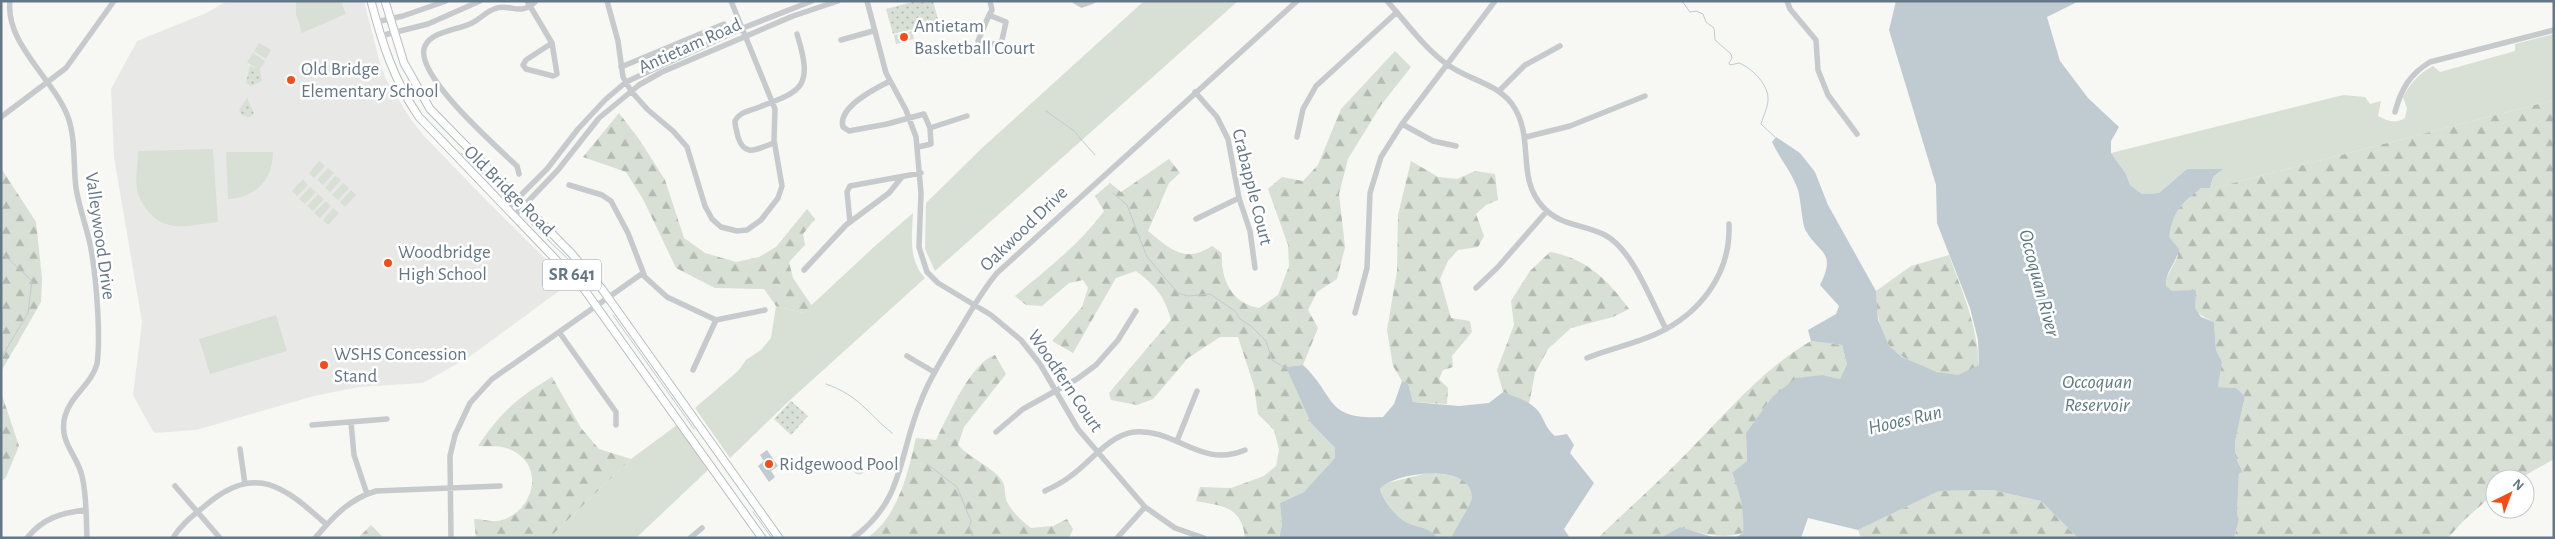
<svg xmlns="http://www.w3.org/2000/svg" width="2555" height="539" font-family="'Alegreya Sans',sans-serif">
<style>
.built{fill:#e8e9e7}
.green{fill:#d8dfd4}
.forest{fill:url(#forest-firs)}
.park{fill:url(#park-dots)}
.water{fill:#bfcbd0}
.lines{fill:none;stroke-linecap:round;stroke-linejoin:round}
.stream{stroke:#bfcbd0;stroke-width:1}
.major-casing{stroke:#b9bdc1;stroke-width:9}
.minor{stroke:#c6cacd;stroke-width:5.5}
.major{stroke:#fff;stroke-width:7}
.poi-dot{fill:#f54b16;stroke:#fff;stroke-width:2}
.labels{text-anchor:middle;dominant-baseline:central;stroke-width:5;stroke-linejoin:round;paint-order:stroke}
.shield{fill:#fff;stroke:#92a0ab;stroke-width:1}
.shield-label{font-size:18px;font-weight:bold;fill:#637787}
.poi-label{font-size:19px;fill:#637787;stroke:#fff;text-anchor:start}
.street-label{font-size:19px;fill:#637787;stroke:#fff}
.water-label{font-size:20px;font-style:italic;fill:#5f7983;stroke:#fff}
</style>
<defs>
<pattern id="forest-firs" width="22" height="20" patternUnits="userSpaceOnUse" patternTransform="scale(1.25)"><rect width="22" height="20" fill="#d8dfd4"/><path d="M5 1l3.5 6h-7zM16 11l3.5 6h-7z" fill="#b3bab2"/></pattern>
<pattern id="park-dots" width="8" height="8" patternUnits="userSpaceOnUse" patternTransform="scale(1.25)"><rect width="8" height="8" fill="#d8dfd4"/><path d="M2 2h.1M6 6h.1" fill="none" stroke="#b3bab2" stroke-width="1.8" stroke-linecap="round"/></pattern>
</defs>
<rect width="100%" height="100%" fill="#f7f7f3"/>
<!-- built -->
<path class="built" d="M227,1H364L380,63L386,79L410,118L424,136L486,200L570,283L469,357L423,383L359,387L314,396L196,430L154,433L133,395L142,322L114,157L111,89L137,41L206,13Z"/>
<!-- green -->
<path class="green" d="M296,1H341L346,14L302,33L296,14Z
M1144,1H1238L935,271L925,249L926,203L981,149Z
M912,31L914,39L896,44L894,35Z
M2554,34V100L2214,188H2210L2213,177L2222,169H2187L2159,193L2142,194L2130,185L2126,174L2111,153L2343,95L2365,97L2370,104L2381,101L2378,116C2387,121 2396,124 2405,118L2407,108L2403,97C2411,83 2418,74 2433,66L2440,72L2515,51V44Z
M259,43L271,50L266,59L254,51Z
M253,53L265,61L259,70L247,62Z
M213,149L218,222C191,225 165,234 147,210C143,205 138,196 137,189C135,177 138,163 138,151Z
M226,152H273C273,180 255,198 228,199Z
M319,161L325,166L314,178L309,173Z
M328,168L334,173L323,185L317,180Z
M335,176L341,180L330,192L325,188Z
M303,179L308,185L297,196L292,191Z
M343,183L349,188L338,200L332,195Z
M310,187L316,192L305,204L299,199Z
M351,190L356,195L345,207L340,202Z
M318,194L324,199L313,211L307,206Z
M326,201L331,206L320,218L314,213Z
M333,208L339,213L328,225L323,220Z
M913,213C912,236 908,260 925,278L789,401L730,458L695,408L738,371L746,360L761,350L771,338L776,306L803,313L875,246Z
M276,315L287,351L210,374L199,339Z
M677,425L708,470L636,538H549L631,459Z
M853.5 469a5.5 5.5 0 1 1 11 0a5.5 5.5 0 1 1-11 0Z"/>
<!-- forest -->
<path class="forest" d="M1395,51L1411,67L1381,105L1348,159L1339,194L1345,247L1337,279L1317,292L1308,310L1318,328L1303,365L1287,367L1311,423L1335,448V459L1304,492L1280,503L1282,525L1279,538H1245C1242,506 1222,506 1196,501L1200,487L1231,488L1264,476L1276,466L1279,450L1274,430L1258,414L1254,386L1238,337H1220L1188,358L1153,399L1137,405L1111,400L1109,393L1171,320C1165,297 1156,286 1136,271L1116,278L1073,353L1052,341L1082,307L1088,288L1083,280L1069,283L1042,306L1026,305L1015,296C1046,270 1080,244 1104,211L1095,196L1110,183L1121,192L1169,159L1180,173L1169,183L1148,231C1170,249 1185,264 1212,246L1222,253C1220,279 1232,304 1259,308L1278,295L1289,266L1288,245L1268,189L1282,177L1303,181L1318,165L1341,109Z
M2554,100V459L2519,479H2495V493L2464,520L2448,538H2234L2239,519L2237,514L2239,472L2243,471L2235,456V442L2245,396L2236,388L2218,387L2222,362L2216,350L2214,322C2197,315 2181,299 2166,286L2165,281L2178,256C2176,250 2171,244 2169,238C2162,220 2189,198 2201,187L2214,188Z
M619,113L639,139L665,180L684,238L705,253L736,262L759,257L776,247L807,209L815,219L803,234L805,245L789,262L793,278L812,306L803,313L776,306L764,289L715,288L676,268L643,199L626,172L583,157Z
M1411,161L1438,177L1457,179L1475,171L1495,174L1498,200L1486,205L1476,214L1484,236L1478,247L1458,250L1448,261L1440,279L1451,318L1470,321L1472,332L1452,356L1453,367L1443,370L1439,379L1448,388L1447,404L1413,402L1408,383L1402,381L1393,366L1387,330L1397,271L1398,215Z
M1,168L36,222L42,278L41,302L2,370L1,392L19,446L6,477L1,482Z
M1550,252C1586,258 1608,280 1629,309L1613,317L1571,328L1548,349L1535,373L1529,404L1503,392L1497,370L1514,325L1511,301L1530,271Z
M1949,255C1963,294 1977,324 1979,366C1973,368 1965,374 1958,375C1942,377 1896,358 1888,344C1878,328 1877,310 1876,291L1911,266Z
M1811,341L1842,345L1847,364L1840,379L1823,375L1772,397L1746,433L1747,461L1732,474L1743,499V533C1724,539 1700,534 1680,527L1660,538H1598C1626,511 1656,484 1684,456C1725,415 1761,370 1811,341Z
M995,355L1006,374L964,427L958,445C971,459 989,465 1001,479C1006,485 1004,494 1007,502C1012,512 1022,521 1031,528L1053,526L1067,519L1073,529L1069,538H867C898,517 908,473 916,438L936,440C947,418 971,362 995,355Z
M552,377L581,428L599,449L631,459L549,538H476L474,519C481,519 490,522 497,521C532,516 549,465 509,449C500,445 487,447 478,446C501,412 517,398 552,377Z
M1428,473C1442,474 1478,475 1472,500C1470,510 1456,526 1451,538H1438C1431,530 1419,528 1410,524C1397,519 1383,501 1380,489L1383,484Z
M1993,490L2041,501L2078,538H1861L1858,530L1939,491Z
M371,525L384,538H358Z"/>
<!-- park -->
<path class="park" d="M916,1H933L939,23L893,34L886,9Z
M250,66L260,70L262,81L251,86L246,83Z
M247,98L254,114L249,117L242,115L239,110Z
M791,401L808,416L791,435L774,419Z"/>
<!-- water -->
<path class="water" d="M1896,1H2079L2047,17L2060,61L2088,98L2119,127L2111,141V153L2126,174L2130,185L2142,194L2159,193L2187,169H2223L2213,177L2210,188H2201C2181,204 2173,211 2169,237L2179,249C2177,262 2164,274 2166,286L2172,291L2196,290L2195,308L2201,317L2214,322L2216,350L2222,362L2218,387L2236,388L2245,396L2235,442V456L2243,472L2239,473L2237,514L2239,519L2234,538H2078L2041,501L1993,490L1939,491L1858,530L1808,518L1801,538H1735L1743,533C1744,508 1741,496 1732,473L1747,461L1746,433L1772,397L1796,378L1823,375L1840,379L1847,364L1842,345L1811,341L1808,330L1836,314L1839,306L1820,285C1837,251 1819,254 1806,231C1802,225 1801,200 1798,190C1792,172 1780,159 1772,142L1776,137L1800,153L1815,172L1828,205L1876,291L1878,320L1889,346L1902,357L1937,372L1958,375L1979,365L1978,340L1970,308L1937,223L1936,185L1889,30Z
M1303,365C1337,397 1324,420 1383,417L1394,404L1402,381L1408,383L1413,402L1459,406L1489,403L1503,392C1515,397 1531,401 1539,412C1545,421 1546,429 1555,436L1567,434L1574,445L1570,453L1594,483L1564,529L1570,538H1451C1455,528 1472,505 1472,497C1471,460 1389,474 1380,489C1383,501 1397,519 1410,524C1420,528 1430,528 1438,538H1279L1282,525L1280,503L1304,492L1335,458V448L1311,423L1286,367Z
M767,450L778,466L771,471L775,477L769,482L758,466L764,461L760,455Z
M1680,527L1716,538H1660Z"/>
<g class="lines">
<!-- stream -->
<path class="stream" d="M1682,1L1690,12L1696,11L1703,14L1706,22L1714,28L1715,40L1731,54L1732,58L1729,63L1730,65L1739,63C1752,68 1769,85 1768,100C1768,107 1763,117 1761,124L1775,137
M1046,111L1073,130L1095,155
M461,153L504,193
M1113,193L1127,205L1147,257L1178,293L1188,296L1210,294L1235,311L1240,319L1251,326L1266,341L1272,360L1287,369
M525,218L567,258L595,289
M1,252L32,281L28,313L1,358
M613,315L694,429
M826,384C860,396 867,413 892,433
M927,464L957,487L971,521L969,529L974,538
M753,512L772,538"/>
<!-- major casing -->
<g class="major-casing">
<path id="major" d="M371,1C382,43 394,81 419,117L584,289L762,538
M385,1L404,63L430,109L571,253L602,289L779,538"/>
</g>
<!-- minor -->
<path class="minor" d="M10,1C5,44 54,79 68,117C76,140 73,165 76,188C79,207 86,225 90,244C96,272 101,336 97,364C91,385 71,395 65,416C58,442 77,454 82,476C87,496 86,518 87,538
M527,1L552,43
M607,1L618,41L623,77L631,91L648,110L673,131L687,147L705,206L712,219L721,227L737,231L747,230L761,220L778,198L782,186L774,140L775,109L731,1
M867,1L886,73L906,110L916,137L921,193L919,247L927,272L938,283L991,315L1021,340L1040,364L1078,429L1145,507L1175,528L1204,538
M1075,1L1082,5L1093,1
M1387,1C1406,22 1425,49 1448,65C1469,80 1496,83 1512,104C1536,138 1515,177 1543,207C1560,226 1584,224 1605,235C1633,250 1651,301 1666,329
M1787,1L1790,9L1816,40L1818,70L1828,95L1857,134
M989,15L1006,22L1002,40L998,44L981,43L978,41Z
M989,15L992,10L990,1
M376,22L403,16L446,1
M380,36L428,24L480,1
M841,40L873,31
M552,43L557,74L553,76L526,69L523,65L526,60Z
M621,67L724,24
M890,81C876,88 837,107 843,127L849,131L887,124L924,114L930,128L931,144L918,147
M1499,91L1525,65L1560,46
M1195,92L1217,117L1228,139L1239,198L1250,231L1255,268
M2395,112C2401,89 2410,74 2430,62L2554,30
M1,117L66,68L114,1
M1402,124L1433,141L1456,146
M930,128L967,116
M1297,137L1303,109L1316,86L1397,12
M1526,137L1570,126L1645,96
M774,143C758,148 745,159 738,137C737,132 735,127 735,121C739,113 746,112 754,109C802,91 814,89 797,34
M519,174L517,166C497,147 412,73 425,46C432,31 458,30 472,23C480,19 486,12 494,9C510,2 519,18 536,1
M569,185L602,195L611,201L628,233L645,277L667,297L716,320L765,310
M507,209L547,169L578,129L605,100L626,82L743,28L812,1
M514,216L558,170L599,118L639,85L662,72L793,16L838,1
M1196,219L1239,198
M850,222L847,192L850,186L921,173
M804,270L846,225L889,193L902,177
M1476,288L1498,267L1547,211
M1355,313L1367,268L1370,193L1381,157L1402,124L1495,1
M559,332L616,412V425
M907,356L934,372
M1587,358C1609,349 1634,344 1656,334C1700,314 1731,274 1729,224
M693,370L716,320
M351,422L354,455L367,494
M312,425L387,419
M996,432L1023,409L1077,379L1096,365L1118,340L1136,311
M1177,441L1197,391
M240,449L245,484
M175,486L220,538
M1045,491C1055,486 1064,482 1072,475C1091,461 1110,435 1134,432C1176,428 1200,469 1245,450
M27,538C43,518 61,513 85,510
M173,538C181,524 194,515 206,505C257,462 285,488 326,524
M315,538C333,517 349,499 376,491L500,486
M451,538L450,456L455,435L470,403L492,379L643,273
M690,538L702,528
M853,538C905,500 898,455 921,401C930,377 944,356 957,334C970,313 981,292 997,273L1297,1
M1117,538L1145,507"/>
<!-- major -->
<use href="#major" class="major"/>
</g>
<!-- markers -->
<g class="poi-dot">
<circle cx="904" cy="37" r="5"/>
<circle cx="291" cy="80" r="5"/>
<circle cx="388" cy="263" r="5"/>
<circle cx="324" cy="365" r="5"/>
<circle cx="769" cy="464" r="5"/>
</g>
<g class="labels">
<!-- shield labels -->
<rect class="shield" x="543" y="259.5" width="58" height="31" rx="4"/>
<g class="shield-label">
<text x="572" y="275">SR 641</text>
</g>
<!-- poi labels -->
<g class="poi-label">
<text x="914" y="26">Antietam<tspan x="914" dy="22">Basketball Court</tspan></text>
<text x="301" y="69">Old Bridge<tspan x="301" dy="22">Elementary School</tspan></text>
<text x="398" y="252">Woodbridge<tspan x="398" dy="22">High School</tspan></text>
<text x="334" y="354">WSHS Concession<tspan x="334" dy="22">Stand</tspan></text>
<text x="779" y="464">Ridgewood Pool</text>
</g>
<!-- street labels -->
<g class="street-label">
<text transform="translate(690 46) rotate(-24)">Antietam Road</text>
<text transform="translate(1252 187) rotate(76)">Crabapple Court</text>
<text transform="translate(509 191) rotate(45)">Old Bridge Road</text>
<text transform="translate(1024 229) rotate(-44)">Oakwood Drive</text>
<text transform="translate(100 236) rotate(82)">Valleywood Drive</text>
<text transform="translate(1065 381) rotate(56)">Woodfern Court</text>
</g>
<!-- water labels -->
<g class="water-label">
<text transform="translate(2039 283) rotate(75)">Occoquan River</text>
<text x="2097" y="382">Occoquan<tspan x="2097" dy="23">Reservoir</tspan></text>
<text transform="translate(1905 420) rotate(-13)">Hooes Run</text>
</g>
</g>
<!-- border -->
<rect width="2555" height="539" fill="none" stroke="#637787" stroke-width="5"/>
<!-- north arrow -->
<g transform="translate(2510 494) rotate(42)"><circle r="24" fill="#ffffff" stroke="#c1c9cf"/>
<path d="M0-4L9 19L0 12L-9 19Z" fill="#f54b16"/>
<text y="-8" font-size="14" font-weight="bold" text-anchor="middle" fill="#637787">N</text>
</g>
</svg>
